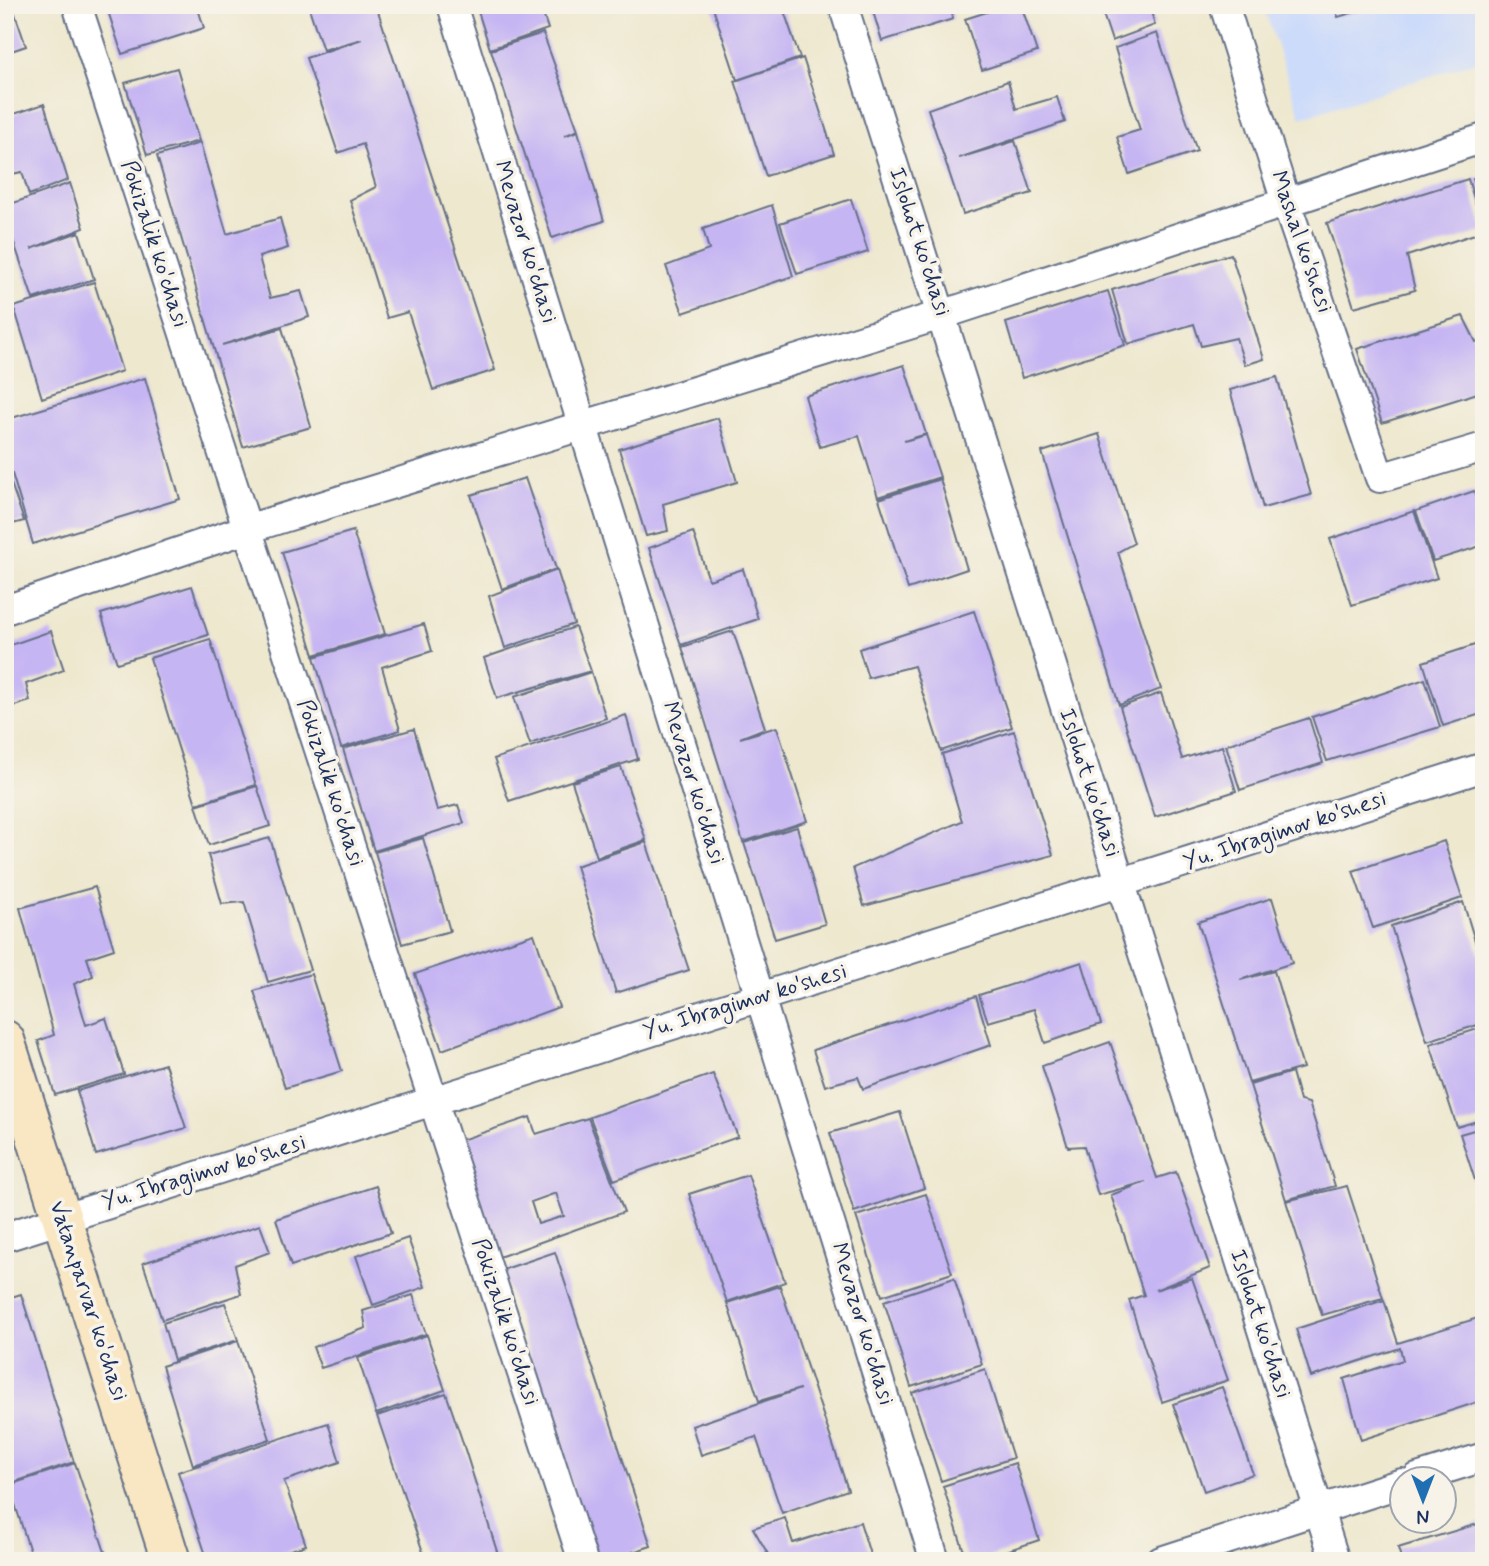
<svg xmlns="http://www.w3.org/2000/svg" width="1489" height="1566" font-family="Mynerve,sans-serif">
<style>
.built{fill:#cddbfa}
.building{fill:#c6b5f3;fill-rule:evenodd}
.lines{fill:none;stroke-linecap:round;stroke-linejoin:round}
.street-casing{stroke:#657086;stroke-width:32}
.secondary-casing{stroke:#657086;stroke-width:42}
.street{stroke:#fff;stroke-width:28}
.secondary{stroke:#f9e7c3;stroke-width:38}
.labels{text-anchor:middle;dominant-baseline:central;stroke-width:7;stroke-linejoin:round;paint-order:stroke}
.street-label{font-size:23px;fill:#1b2f5e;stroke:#f7f3e8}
</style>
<rect width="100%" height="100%" fill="#f7f3e8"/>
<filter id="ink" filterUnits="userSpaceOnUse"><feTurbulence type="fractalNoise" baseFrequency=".0143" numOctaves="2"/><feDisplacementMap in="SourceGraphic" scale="14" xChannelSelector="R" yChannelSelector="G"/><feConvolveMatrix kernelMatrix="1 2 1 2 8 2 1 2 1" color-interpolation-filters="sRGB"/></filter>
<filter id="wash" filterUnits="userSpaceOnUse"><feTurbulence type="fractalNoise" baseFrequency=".00686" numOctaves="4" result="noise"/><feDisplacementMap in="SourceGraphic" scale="28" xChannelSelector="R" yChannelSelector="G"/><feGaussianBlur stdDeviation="1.57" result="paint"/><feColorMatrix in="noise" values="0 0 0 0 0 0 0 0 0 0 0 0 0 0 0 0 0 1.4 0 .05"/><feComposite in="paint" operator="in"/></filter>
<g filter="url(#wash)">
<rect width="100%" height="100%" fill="#eee8cf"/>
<!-- built -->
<path class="built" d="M1263,5H1484V59L1301,118Z"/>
<g id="blocks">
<!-- building -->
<path class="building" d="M5,5H12L26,46L5,53Z
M106,5H197L204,28L122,54Z
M308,5H376L495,370L433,390L408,312L387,318L350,200L376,187L363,144L338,153L306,58L362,39L323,50Z
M476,5H540L548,29L490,49Z
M712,5H782L800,58L737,80Z
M871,5H971L972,6L952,12L953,19L882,41Z
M1009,5H1021L1037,52L982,70L965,19Z
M1100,5H1149L1155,25L1112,41Z
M1334,5H1375V6L1338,17Z
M543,33L578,130L564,136L578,131L604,221L552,238L491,50Z
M1157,33L1197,151L1129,174L1117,137L1140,130L1115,48Z
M803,58L834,154L766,176L735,81Z
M177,68L199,141L147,155L125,83Z
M1008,81L1016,109L1057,97L1065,122L959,158L1015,141L1032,193L963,214L928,109Z
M44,104L68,180L29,195L22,172L7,175L5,168V117Z
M200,143L227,234L280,218L288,248L259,257L270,298L301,291L309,317L222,345L282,328L311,427L243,447L157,156Z
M1484,176V208H1483L1473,179Z
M1468,179L1484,231L1407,256L1415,290L1354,307L1327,223Z
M70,183L84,228L31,249L79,232L94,279L33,299L5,216V206Z
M851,199L868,252L797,274L780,223Z
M772,205L793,276L683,313L666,266L709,250L703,229Z
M1231,254L1264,359L1245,365L1236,338L1201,346L1194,324L1128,344L1112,290Z
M94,282L122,371L42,398L14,307Z
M1108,291L1125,345L1022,378L1006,323Z
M1463,316L1476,342L1484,340V391L1382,423L1357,349Z
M904,365L926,434L904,441L926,435L940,477L878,497L859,436L820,447L805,396Z
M1277,377L1311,495L1263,508L1230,390Z
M145,378L180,499L33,544L5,450V420Z
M718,418L737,482L663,504L668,531L646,536L619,449Z
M1099,434L1134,543L1118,552L1161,689L1119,705L1042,452Z
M5,466L24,521L5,526Z
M525,478L556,569L502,589L471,495Z
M940,479L967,569L908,589L879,499Z
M1474,491L1484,519V545L1433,561L1416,511Z
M1414,511L1437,578L1352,605L1330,539Z
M353,531L385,634L314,655L282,552Z
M693,532L709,580L743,569L758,619L681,645L649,548Z
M557,570L574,624L505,648L489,596Z
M192,586L208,635L117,663L101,614Z
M974,611L1012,727L941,751L914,666L868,678L859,649Z
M424,624L432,651L382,667L400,730L341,748L314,657Z
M575,627L591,671L497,698L484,658Z
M51,631L64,670L26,684L30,701L5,709V647Z
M733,631L765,728L740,738L777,727L807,821L743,842L682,647Z
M210,639L256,785L196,804L150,658Z
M1484,642V713L1443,726L1423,662Z
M591,672L606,718L530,744L514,697Z
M1425,679L1440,727L1327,761L1312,717Z
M1161,693L1182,759L1222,746L1236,791L1155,817L1120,707Z
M626,715L638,759L509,801L494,759Z
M1309,718L1323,763L1240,790L1226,745Z
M414,729L437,810L458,805L464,823L374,851L343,749Z
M1014,731L1053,855L864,906L853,868L962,821L942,754Z
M621,767L646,840L597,857L572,782Z
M257,786L270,826L209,845L196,805Z
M797,827L825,924L775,939L744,843Z
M270,838L310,970L268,982L244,902L222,904L208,855Z
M423,838L450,931L402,944L375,852Z
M1444,841L1462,898L1373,928L1353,871Z
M646,842L689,970L616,993L576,866Z
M95,887L114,949L87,958L93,976L74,984L86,1025L106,1018L124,1074L55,1095L38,1041L54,1035L20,908Z
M1272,898L1292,963L1240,980L1274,971L1303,1068L1249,1083L1198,922Z
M1463,902L1484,970V1023L1427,1041L1391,926Z
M534,934L559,1007L442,1050L415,974Z
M1082,962L1101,1024L1045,1043L1034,1009L988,1022L979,995Z
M311,974L342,1071L285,1088L254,991Z
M976,996L991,1045L863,1089L858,1077L825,1086L813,1050Z
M1484,1027V1119L1457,1127L1430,1044Z
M1110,1042L1157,1178L1176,1172L1210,1268L1155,1290L1192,1278L1228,1380L1162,1402L1129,1300L1144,1295L1111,1195L1146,1182L1098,1195L1084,1146L1068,1147L1042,1066Z
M165,1064L186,1128L96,1155L77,1091Z
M1292,1072L1300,1101L1309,1103L1335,1186L1286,1200L1250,1085Z
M713,1074L738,1137L614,1180L590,1117Z
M900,1112L924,1188L854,1212L830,1133Z
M530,1117L536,1134L588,1118L624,1212L474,1266L493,1248L494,1238L467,1242L459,1169L470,1166L465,1154L449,1144ZM556,1193L564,1216L538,1224L531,1202Z
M1484,1127V1205H1483L1460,1134Z
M748,1175L785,1282L727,1302L689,1194Z
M376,1186L391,1233L291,1266L276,1219Z
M1347,1186L1383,1298L1322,1315L1286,1201Z
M926,1194L952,1273L882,1296L856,1216Z
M260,1225L270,1252L235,1265L241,1294L162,1320L143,1263Z
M408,1238L425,1287L373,1305L356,1256Z
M555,1252L651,1546L605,1561H597L502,1270Z
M954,1278L982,1364L911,1387L884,1301Z
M780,1286L848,1490L782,1513L756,1437L701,1455L692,1426L800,1389L759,1401L727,1303Z
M21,1294L74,1462L9,1484L5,1472V1299Z
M413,1295L426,1334L321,1368L313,1347L366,1328L363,1311Z
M1384,1300L1398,1343L1484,1316V1400L1361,1440L1344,1379L1403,1360L1400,1348L1311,1377L1296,1329Z
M225,1303L238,1340L174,1360L163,1323Z
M427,1335L445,1390L376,1414L358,1358Z
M238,1341L270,1439L193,1465L162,1366Z
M985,1369L1013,1458L941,1481L912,1393Z
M1222,1387L1253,1474L1204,1491L1173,1404Z
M446,1393L461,1437L500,1561H426L377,1416Z
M328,1423L340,1462L284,1481L306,1545L258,1561H208L178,1472Z
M75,1463L108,1561H33L9,1485Z
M1015,1463L1039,1540L977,1561H967L943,1486Z
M785,1518L793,1543L860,1522L872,1561H772L753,1528Z
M1484,1522V1561H1402L1398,1548Z
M294,1551L297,1561H266L265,1560Z"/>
</g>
</g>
<g filter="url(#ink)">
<use href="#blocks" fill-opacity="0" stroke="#657086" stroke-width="2"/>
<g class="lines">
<!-- street casing -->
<g class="street-casing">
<path id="street" d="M77,5L583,1561
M452,5L935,1561
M843,5L1335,1561
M1224,5L1286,202L1380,478L1484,447
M5,610L247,529L941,315L1484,138
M5,1237L1484,767
M1417,1478L1484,1457
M1161,1561L1402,1483"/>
</g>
<!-- secondary casing -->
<g class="secondary-casing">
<path id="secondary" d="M5,1040L171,1561"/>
</g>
<!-- street -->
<use href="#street" class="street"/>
<!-- secondary -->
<use href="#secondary" class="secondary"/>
</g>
</g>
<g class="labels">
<!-- street labels -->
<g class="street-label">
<text transform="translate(525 242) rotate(73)">Mevazor ko'chasi</text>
<text transform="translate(919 242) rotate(72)">Islohot ko'chasi</text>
<text transform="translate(1301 242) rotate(71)">Mashal ko'shesi</text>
<text transform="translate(154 244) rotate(72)">Pokizalik ko'chasi</text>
<text transform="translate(330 783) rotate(72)">Pokizalik ko'chasi</text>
<text transform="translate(693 783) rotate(73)">Mevazor ko'chasi</text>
<text transform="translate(1089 783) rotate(72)">Islohot ko'chasi</text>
<text transform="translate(1285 831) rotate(-18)">Yu. Ibragimov ko'shesi</text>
<text transform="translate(745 1002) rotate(-17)">Yu. Ibragimov ko'shesi</text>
<text transform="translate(204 1173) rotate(-17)">Yu. Ibragimov ko'shesi</text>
<text transform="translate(88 1301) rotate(72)">Vatanparvar ko'chasi</text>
<text transform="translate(505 1322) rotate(72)">Pokizalik ko'chasi</text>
<text transform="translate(862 1324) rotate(73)">Mevazor ko'chasi</text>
<text transform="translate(1260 1324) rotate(72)">Islohot ko'chasi</text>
</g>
</g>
<!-- margin -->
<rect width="1489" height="1566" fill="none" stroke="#f7f3e8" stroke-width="28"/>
<!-- north arrow -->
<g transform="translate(1423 1500) rotate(180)"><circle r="33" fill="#f7f3e8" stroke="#9fa5b1" stroke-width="2"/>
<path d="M0-5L12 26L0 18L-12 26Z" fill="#1f6fb2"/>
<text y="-10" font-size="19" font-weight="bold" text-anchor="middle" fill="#1b2f5e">N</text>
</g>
</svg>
